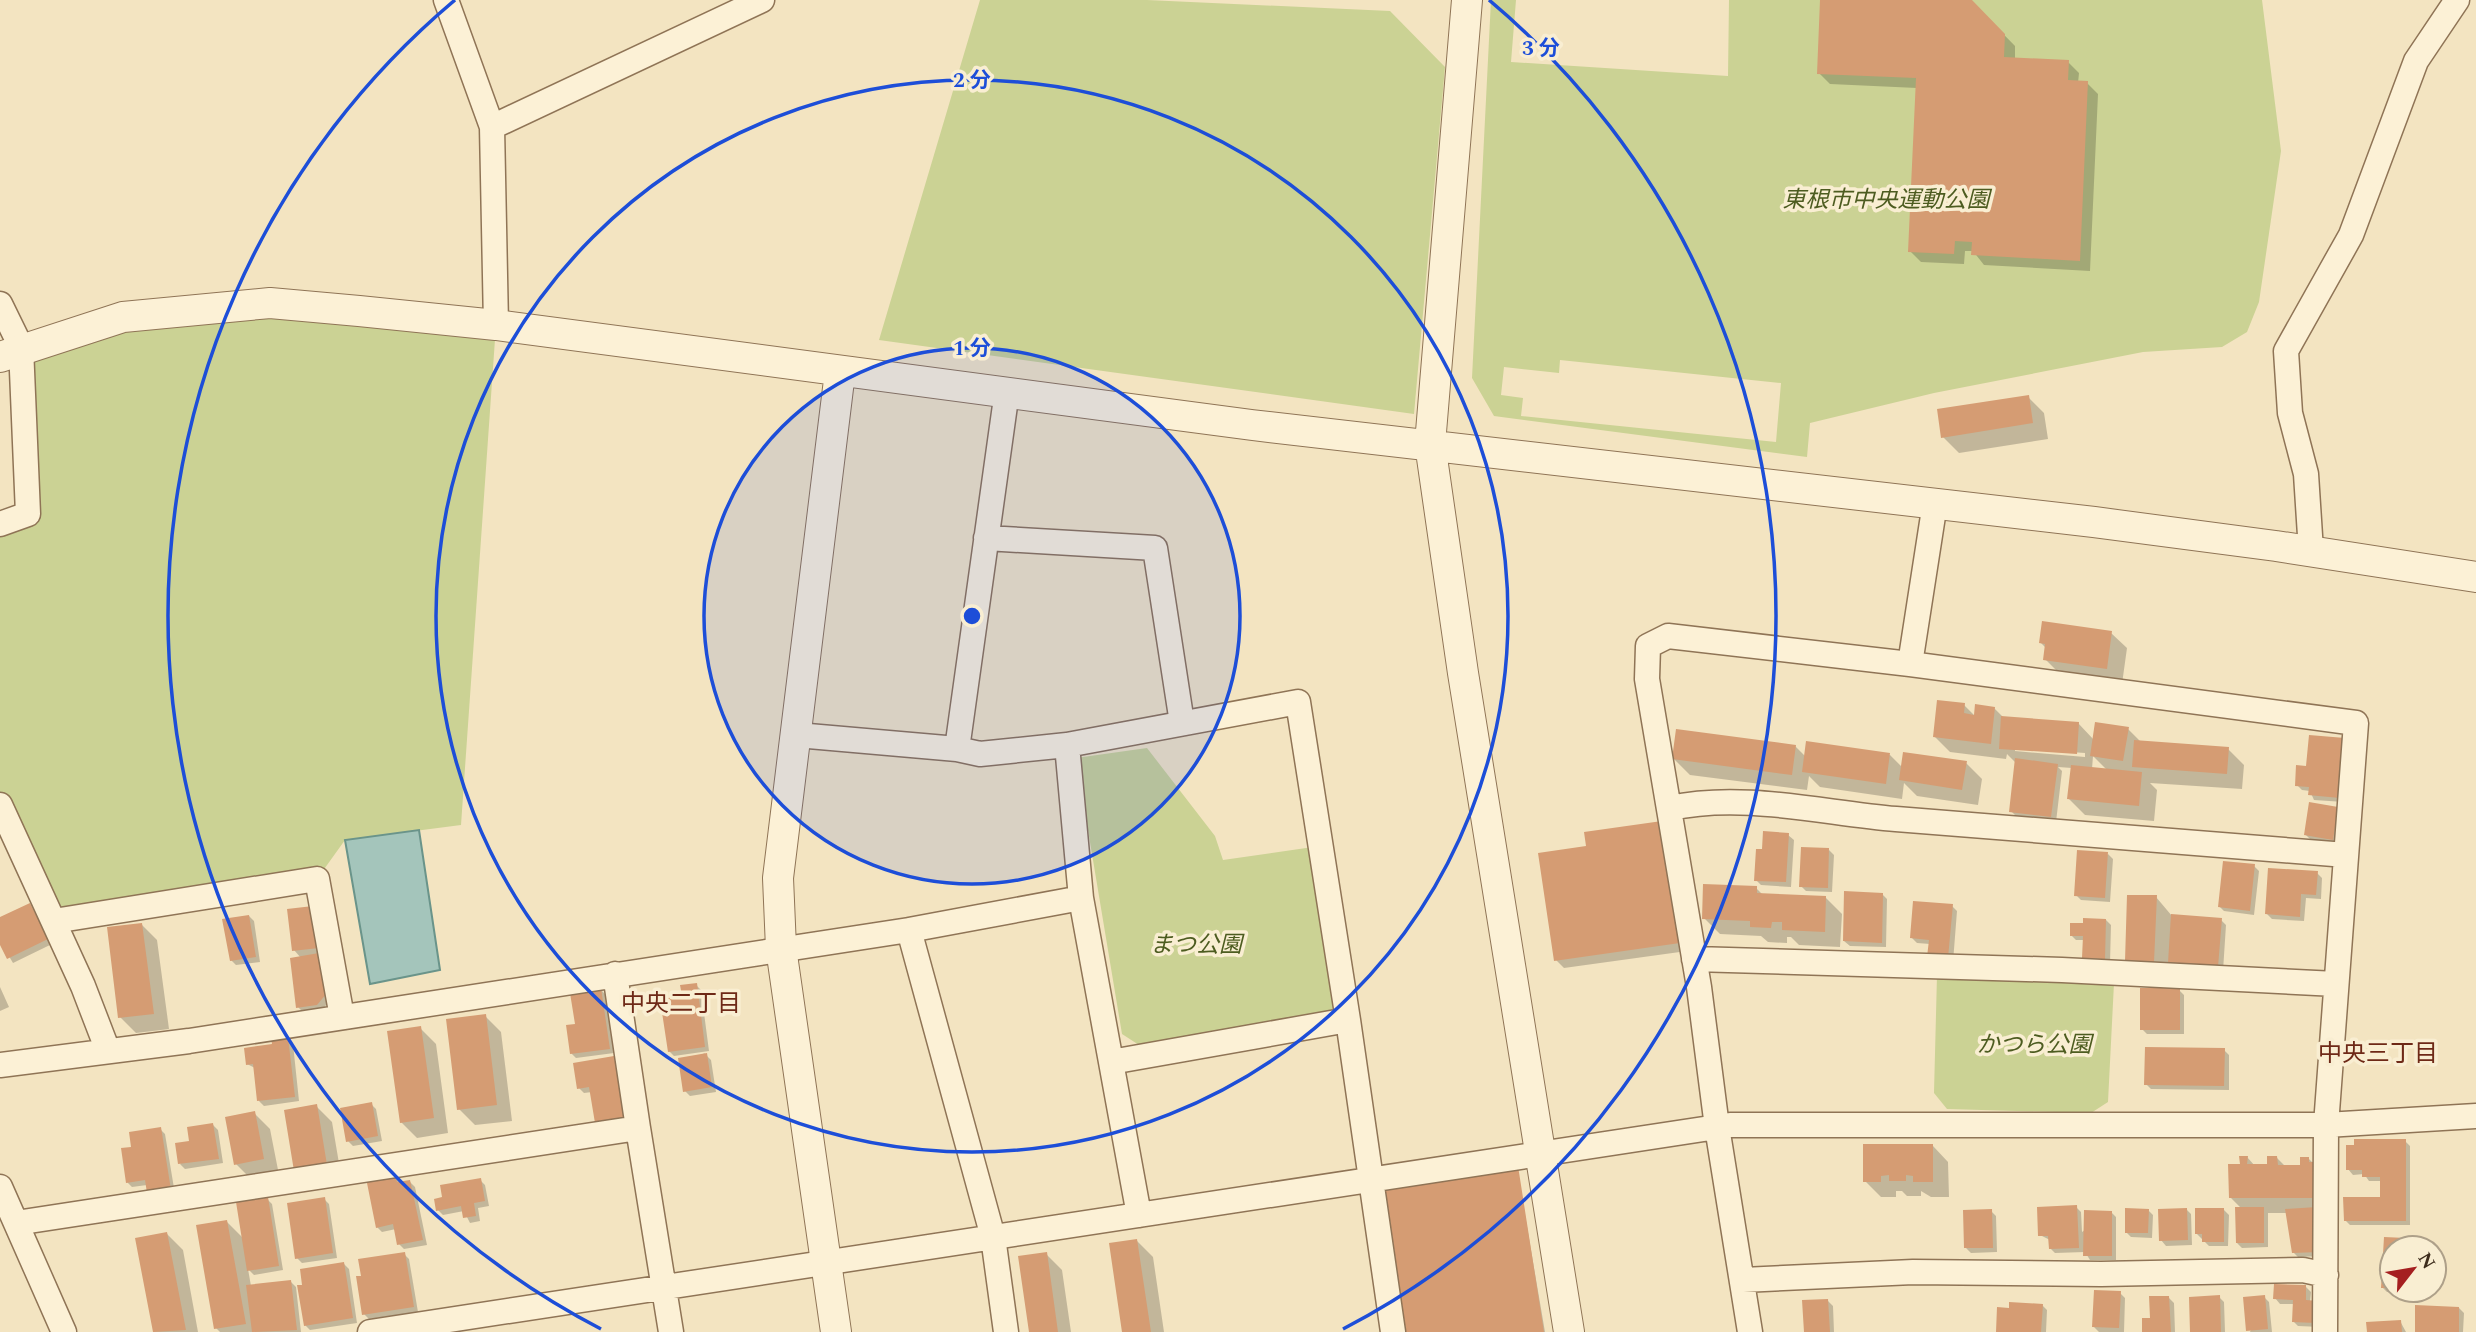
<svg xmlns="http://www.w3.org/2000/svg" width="2476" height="1332" font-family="Spectral,'Noto Sans JP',serif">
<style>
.green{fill:#cbd294;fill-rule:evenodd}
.water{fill:#a4c5bb;stroke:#6a948a;stroke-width:2}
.shadow{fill:#0003;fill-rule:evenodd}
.building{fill:#d59c73}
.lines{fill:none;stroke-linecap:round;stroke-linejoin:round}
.minor-casing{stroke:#8f7456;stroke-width:27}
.tertiary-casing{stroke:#8f7456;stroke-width:32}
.minor{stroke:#fcf1d6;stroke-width:24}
.tertiary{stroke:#fcf1d6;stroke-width:30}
.ring{fill:none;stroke:#1d4ed8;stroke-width:3.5}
.labels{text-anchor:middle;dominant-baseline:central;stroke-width:7;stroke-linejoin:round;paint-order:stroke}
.park-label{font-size:23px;font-style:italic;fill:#4d5c20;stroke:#f9eed2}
.neighbourhood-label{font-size:24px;fill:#6e2917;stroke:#f9eed2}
.centre{fill:#1d4ed8;stroke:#f9eed2;stroke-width:3.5}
.ring-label{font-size:21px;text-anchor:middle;font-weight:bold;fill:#1d4ed8;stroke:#f9eed2;stroke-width:7;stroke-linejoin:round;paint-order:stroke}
</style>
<rect width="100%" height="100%" fill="#f3e4c1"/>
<!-- green -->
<path class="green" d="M980,0H1147L1390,11L1445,67L1414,414L879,340Z
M1491,0H1516L1511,62L1728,76L1729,0H2262L2281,151L2259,302L2247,332L2222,347L2143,352L1934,393L1810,423L1807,457L1494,416L1472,378ZM1560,360L1781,383L1776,442L1521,416L1523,398L1501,395L1504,367L1559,373Z
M211,307L496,325L461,825L345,840L317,879L54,921L0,805V524L28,514L21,347Z
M1147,748L1215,836L1223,860L1313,847L1339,1011L1139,1045L1122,1034L1076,758Z
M1937,975L2114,983L2108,1102L2091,1113L1947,1109L1934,1093Z"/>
<!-- water -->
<path class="water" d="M419,830L440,970L370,984L345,840Z"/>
<!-- shadow -->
<path class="shadow" d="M1822,0H1970L2015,46V60L2068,62L2079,73L2078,83H2087L2098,94L2090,271L1984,265L1973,251H1965L1964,264L1921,262L1910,251L1917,88L1830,84L1819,73Z
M2028,397L2044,413L2048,439L1959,453L1943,437Z
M2111,633L2127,648L2122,684L2061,675L2045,659L2046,648L2041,643Z
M1964,705L1975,716L1994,708L2004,718L2078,723L2094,740L2128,729L2141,742L2228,749L2244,765L2242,789L2150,783L2157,790L2154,821L2085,815L2069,799L2072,768L2058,767L2062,771L2056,822L2016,816L2011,811L2017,764L2007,754L2006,759L1950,752L1934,736ZM2015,748L2085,753V757L2015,751ZM2093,756L2107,770L2092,769Z
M1795,746L1806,757L1890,755L1903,768L1966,763L1982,779L1978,805L1917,796L1904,783L1902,799L1820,787L1809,776L1807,790L1690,775L1674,759Z
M2298,767L2344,802L2314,800L2310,791L2302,790L2297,785Z
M2337,808V844L2311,840L2306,835Z
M1788,835L1794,840L1791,887L1761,885L1756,880L1764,851Z
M1588,847L1687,951L1564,968L1556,960Z
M1829,850L1834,855L1832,892L1806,891L1801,886Z
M2108,854L2113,859L2110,902L2081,900L2076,895Z
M2254,866L2259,871L2254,915L2224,911L2219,906Z
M2317,873L2322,878L2321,899L2306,898L2304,921L2272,919L2267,914Z
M1756,888L1764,896L1826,898L1842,914L1840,947L1799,945L1791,937H1787V943L1768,942L1761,936L1720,934L1704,918Z
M1882,894L1887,899L1886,947L1850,946L1844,941Z
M2156,897L2172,916L2221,920L2226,925L2223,971L2175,967L2170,963V977L2142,976L2126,960Z
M30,905L52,944L13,963L0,941V919Z
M1952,906L1957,911L1953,962L1930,944L1917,943L1912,938Z
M289,911L323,952L317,953L324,960L331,999L322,1010L303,1012L298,1007L301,958L294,950Z
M249,916L254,921L260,962L236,965L231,960Z
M2106,920L2111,925L2110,963H2088L2083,958L2084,940H2076L2071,935Z
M141,924L157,940L169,1029L136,1033L120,1017Z
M696,985L701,990L709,1051L674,1056L669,1051L684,998Z
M0,987L9,1007L0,1011Z
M601,990L606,995L614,1053L576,1058L571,1053L577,1026Z
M2179,990L2184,995V1034H2147L2142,1029Z
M485,1016L501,1032L512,1121L475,1125L459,1109Z
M420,1028L436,1044L448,1133L417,1138L401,1122Z
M288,1039L293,1044L299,1101L264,1106L259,1101L255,1068L247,1064Z
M2224,1050L2229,1055V1090L2151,1089L2146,1084Z
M704,1053L711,1060L716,1092L690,1096L685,1091Z
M614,1058L619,1063L628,1123L592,1092L584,1093L579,1088Z
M371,1104L376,1109L382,1141L353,1146L348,1141Z
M316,1106L332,1122L342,1181L312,1186Z
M254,1113L270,1129L279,1175L252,1180L236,1164Z
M213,1125L218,1130L223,1163L185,1169L180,1164Z
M160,1129L165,1134L175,1194L147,1185L132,1187L127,1182L133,1148Z
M2405,1141L2410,1146V1225H2350L2345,1220L2382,1198V1181H2369L2364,1174L2353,1175L2348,1169Z
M1933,1146L1948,1162L1949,1197H1931L1921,1191V1196H1907L1902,1191H1896V1197H1881L1865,1181Z
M2247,1157L2255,1166H2269L2277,1158L2286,1167H2301L2308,1158L2313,1163L2323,1256L2298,1257L2293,1252L2288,1213H2268V1247L2242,1248L2237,1243L2242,1209L2231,1198Z
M1517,1168L1545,1332H1407Z
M395,1174L401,1183L410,1182L415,1187L427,1245L404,1249L399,1244L396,1229L382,1232L377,1227Z
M480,1180L485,1185L489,1206L478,1208L480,1221L470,1223L464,1211L443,1215L438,1210Z
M267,1199L272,1204L283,1270L254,1275L248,1269L251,1286L291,1282L296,1287L301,1332H220L216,1328L227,1222L244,1239Z
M324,1199L329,1204L337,1258L302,1263L297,1258Z
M2076,1207L2081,1212L2082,1232L2111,1212L2116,1217V1260H2090L2085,1252L2055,1253L2050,1248V1240L2040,1235Z
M2186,1209L2191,1214L2192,1245L2166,1246L2161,1240Z
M2148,1210L2153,1215L2152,1238L2131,1237L2126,1232Z
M2224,1210L2229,1215L2228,1246H2209L2196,1233Z
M1991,1211L1996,1216L1997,1252L1971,1253L1966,1248Z
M167,1234L183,1250L198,1332H154L137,1239Z
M2385,1239L2405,1240L2410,1245V1248H2392V1290H2407V1293L2387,1292L2382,1287Z
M1137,1241L1153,1257L1164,1332H1124Z
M404,1254L409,1259L418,1312L369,1319L364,1314Z
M1046,1254L1062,1270L1071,1332H1031Z
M344,1264L349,1269L357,1323L310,1330L305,1325Z
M2306,1287L2311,1292L2310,1302L2321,1327L2298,1326L2293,1321L2294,1304H2280L2275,1298Z
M2120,1293L2125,1298L2124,1332H2099L2094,1327Z
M2219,1297L2224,1302L2225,1332H2192Z
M2264,1297L2269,1302L2272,1332H2250Z
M2169,1298L2174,1303L2175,1332H2144Z
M1828,1301L1833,1306L1834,1332H1806Z
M2042,1305L2047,1310L2046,1332H1997Z
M2459,1308L2464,1313L2463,1332H2417Z
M2400,1321L2406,1332H2369Z"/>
<!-- building -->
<path class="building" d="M1820,0H1972L2005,34L2004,57L2069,60L2068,80L2088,81L2080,261L1971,255L1972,242L1955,241L1954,254L1908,252L1916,78L1817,74Z
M2029,395L2033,423L1941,438L1937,409Z
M2042,621L2112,631L2107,669L2043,660L2045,644L2039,643Z
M1937,700L1965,703L1964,713L1974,715L1975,704L1995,707L1991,744L1933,737Z
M2001,716L2079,722L2077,754L1999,749Z
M2095,722L2129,727L2123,761L2090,756Z
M1676,729L1796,745L1792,775L1672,759Z
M2309,735L2345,738L2340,798L2308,795L2309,787L2295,786L2296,765L2306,766Z
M2134,740L2229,747L2227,774L2132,767Z
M1806,741L1890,753L1886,784L1802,772Z
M1903,752L1967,761L1962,790L1899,780Z
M2015,758L2058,764L2051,817L2009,812Z
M2071,765L2142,772L2139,806L2067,799Z
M2309,802L2338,807L2333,840L2304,835Z
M1662,821L1680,943L1554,961L1538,853L1586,846L1584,832Z
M1763,831L1789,833L1786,882L1754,881L1756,849H1762Z
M1801,847L1829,848L1828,888L1799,887Z
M2077,850L2108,852L2105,898L2074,896Z
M2223,861L2255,864L2250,911L2218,907Z
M2268,868L2318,871L2316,895L2301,894L2300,917L2265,914Z
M1703,884L1757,886V893L1826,896L1825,932L1782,930V922H1772L1771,928L1750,927V921L1702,919Z
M1844,891L1883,893L1882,943L1843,941Z
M2127,895H2157L2154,962L2125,961Z
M1913,901L1953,904L1948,958L1927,957L1929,940L1910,938Z
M30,903L48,939L7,959L0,945V917Z
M313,906L319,948L292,951L287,909Z
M2171,914L2222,918L2218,967L2168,963Z
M249,915L256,957L230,961L222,919Z
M2083,918L2106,919L2105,959L2082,958L2083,936H2070V923H2083Z
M142,923L154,1014L118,1018L107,927Z
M319,953L327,993L317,1005L296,1008L290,958Z
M697,983L705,1047L668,1052L660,999L682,996L680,985Z
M601,988L610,1049L570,1054L566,1025L575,1024L570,993Z
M2140,988H2180V1030H2140Z
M486,1014L497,1105L457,1110L446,1019Z
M421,1026L434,1118L400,1123L387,1031Z
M288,1037L295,1097L257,1101L253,1064L246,1065L244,1048L272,1044L271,1039Z
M2145,1047L2225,1048L2224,1086L2144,1085Z
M707,1053L712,1087L683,1092L678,1058Z
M614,1056L624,1119L595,1123L589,1087L577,1089L573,1063Z
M372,1102L378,1136L346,1142L340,1108Z
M317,1104L327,1165L294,1171L284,1110Z
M255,1111L264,1159L234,1165L225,1117Z
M213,1123L219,1159L178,1164L175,1143L189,1141L187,1127Z
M161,1127L171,1190L147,1193L145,1180L126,1183L121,1148L131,1147L129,1132Z
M2354,1139H2406V1221H2344L2343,1197H2380V1177H2362V1170H2346V1145H2354Z
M1863,1144H1933V1182H1913V1176L1906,1175V1181H1889V1175L1881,1176V1182H1863Z
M2239,1156H2248L2247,1164H2267V1156H2277L2278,1165H2300V1157H2309V1162H2318V1198H2229L2228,1164H2240Z
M1518,1166L1544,1332H1406L1385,1186Z
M395,1172L397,1182L410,1180L423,1240L397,1245L393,1224L376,1228L366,1178Z
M481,1178L485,1201L474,1203L476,1216L463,1218L461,1206L436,1211L434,1199L442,1197L440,1185Z
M268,1197L279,1266L247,1271L236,1202Z
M325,1197L333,1253L295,1259L287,1203Z
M2077,1205L2079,1248L2049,1249L2048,1236H2038L2037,1207Z
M2235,1207H2264V1243H2236Z
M2317,1207L2319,1252L2292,1253L2285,1209Z
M2125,1208L2149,1209L2148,1233H2125Z
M2187,1208L2188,1240L2159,1241L2158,1209Z
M2195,1208H2224V1242H2202V1234H2195Z
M1992,1209L1993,1248H1964L1963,1210Z
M2084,1210L2112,1211V1256H2083Z
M227,1220L246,1324L214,1329L196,1225Z
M167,1232L186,1330L153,1332L135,1238Z
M2384,1237L2406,1238L2405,1248H2392V1288H2381Z
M1137,1239L1151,1332H1122L1109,1243Z
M405,1252L414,1307L362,1315L356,1276H361L358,1259Z
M1047,1252L1058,1332H1029L1018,1256Z
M344,1262L353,1318L304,1326L297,1285H302L300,1269Z
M291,1280L297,1330L252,1332L246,1285Z
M2274,1284L2306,1285V1300L2318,1301L2317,1323L2292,1322L2293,1300L2273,1299Z
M2094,1290L2121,1291L2119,1328L2092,1327Z
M2220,1295L2221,1332H2190L2189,1297Z
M2265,1295L2268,1329L2246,1331L2243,1297Z
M2149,1296H2169L2171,1332H2142V1318H2150Z
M1828,1299L1830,1332H1804L1802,1300Z
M2009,1302L2043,1304L2041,1332H1996L1997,1307L2009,1308Z
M2415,1305L2459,1307V1332H2415Z
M2401,1320L2402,1332H2367L2366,1322Z"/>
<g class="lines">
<!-- minor casing -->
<g class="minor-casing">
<path id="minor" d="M446,0L492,127L496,325
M492,127L762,0
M0,304L21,347L28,514L0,524
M986,538L1155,548L1182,723
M2311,551L2306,474L2290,413L2286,351L2351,235L2416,61L2457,0
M1910,664L1935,503
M797,735L957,749L1007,391
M957,749L980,754L1067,745
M0,805L83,986L108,1051
M1670,808C1743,792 1823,813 1896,819C2046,831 2196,843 2346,855
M1081,898L1067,745L1298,702L1348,1020L1111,1062
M54,921L317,879L342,1017
M909,930L1081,898L1139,1215
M1694,959L2062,970L2336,984
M1348,1020L1393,1332
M0,1065L189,1041L909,930L993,1237L1006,1332
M638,1128L671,1332
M0,1187L64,1332
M16,1223L638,1128L615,974
M1743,1280L1913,1272L2101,1274L2303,1270L2326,1275
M370,1332L1730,1125H2326L2476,1116
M1750,1332L1717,1127L1699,987L1647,679L1648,646L1668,636L1910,664L2356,723L2326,1125L2325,1332"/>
</g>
<!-- tertiary casing -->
<g class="tertiary-casing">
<path id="tertiary" d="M1467,0L1430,444L1463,673L1569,1332
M0,357L123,317L270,303L359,311L496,325L1252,425L2094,522L2276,546L2476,577
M836,1332L781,948L778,878L840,372"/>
</g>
<!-- minor -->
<use href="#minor" class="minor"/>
<!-- tertiary -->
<use href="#tertiary" class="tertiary"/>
</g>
<!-- distance rings -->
<circle cx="972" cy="616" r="268" fill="#1d4ed8" fill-opacity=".12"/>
<g class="ring">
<circle cx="972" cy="616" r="268"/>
<circle cx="972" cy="616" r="536"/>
<path d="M601 1329A804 804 0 0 1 455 0M1489 0A804 804 0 0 1 1343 1329"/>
</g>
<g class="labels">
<!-- park labels -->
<g class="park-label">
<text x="1886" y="200">東根市中央運動公園</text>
<text x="1196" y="945">まつ公園</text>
<text x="2034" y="1045">かつら公園</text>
</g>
<!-- neighbourhood labels -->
<g class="neighbourhood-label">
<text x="681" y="1004">中央二丁目</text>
<text x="2378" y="1054">中央三丁目</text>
</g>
</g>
<circle cx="972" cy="616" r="10" class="centre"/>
<g class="ring-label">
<text x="1541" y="55">3 分</text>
<text x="972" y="87">2 分</text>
<text x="972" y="355">1 分</text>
</g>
<!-- north arrow -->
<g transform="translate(2413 1269) rotate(59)"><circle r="33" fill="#f9eed2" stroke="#aea089" stroke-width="2"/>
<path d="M0-5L12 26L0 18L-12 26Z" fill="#a51f20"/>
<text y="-10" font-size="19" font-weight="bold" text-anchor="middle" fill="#3d2c1c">N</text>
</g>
</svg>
